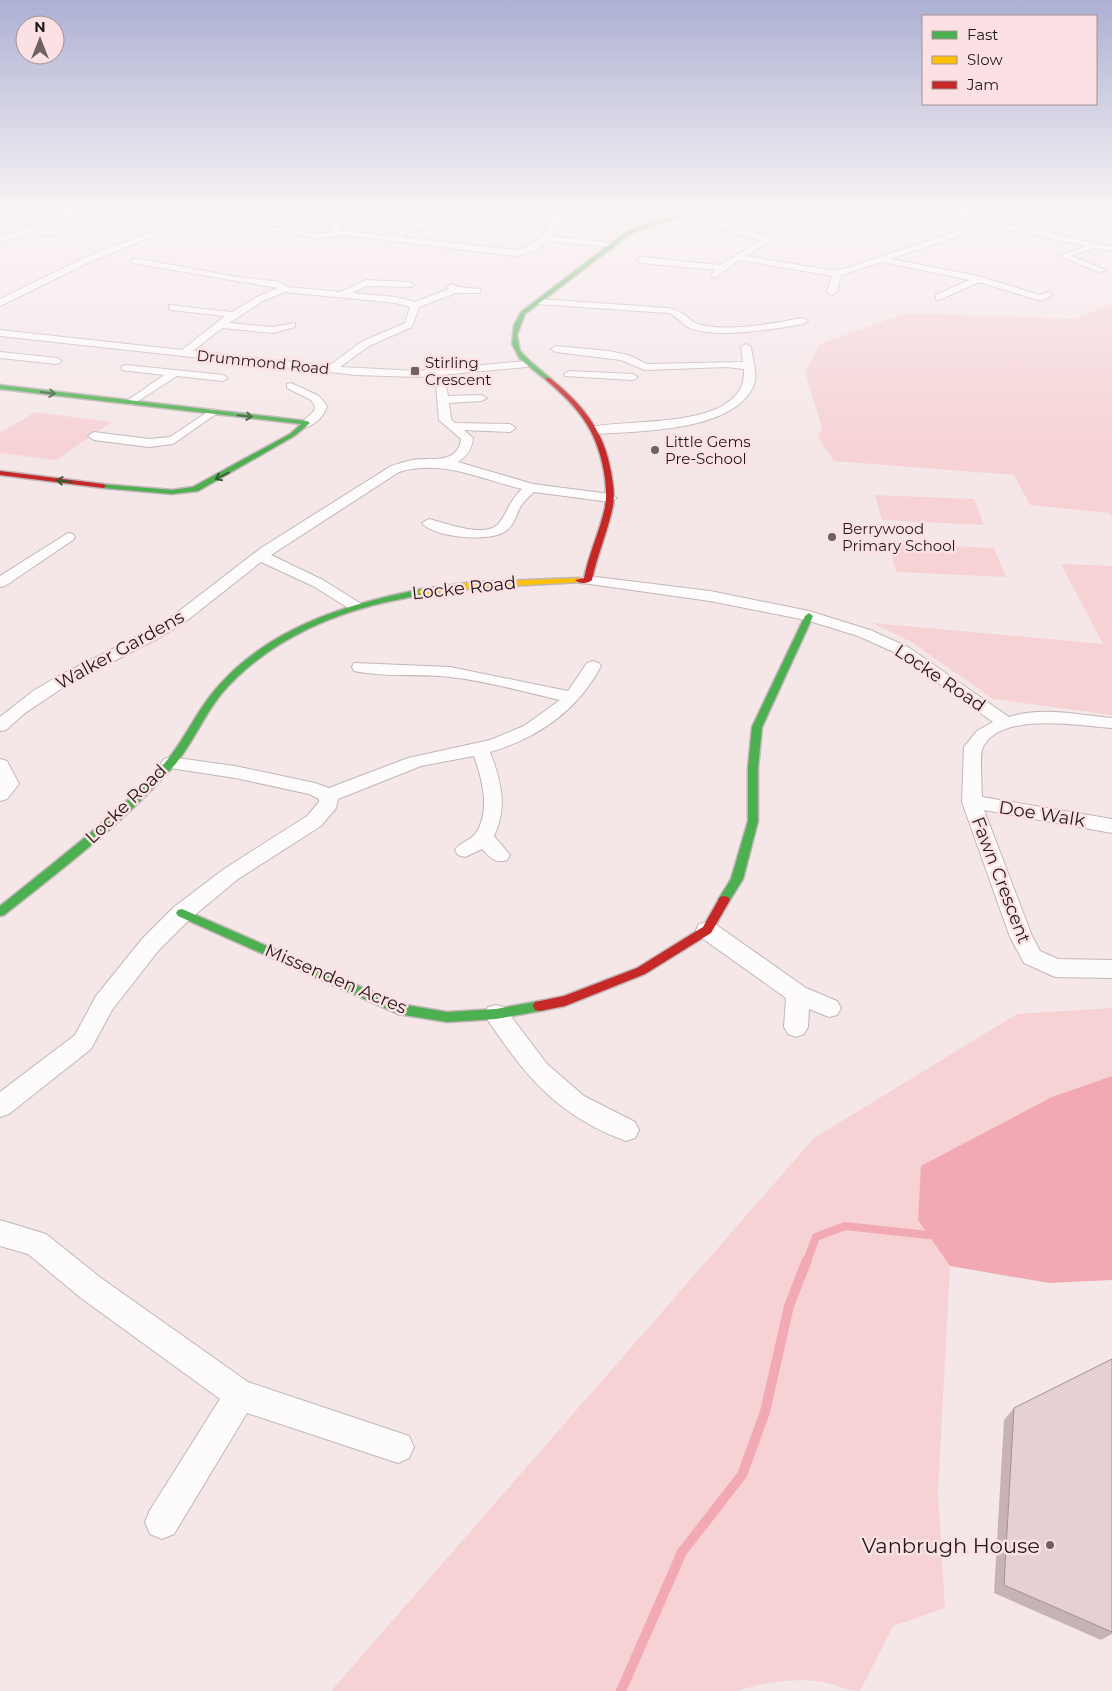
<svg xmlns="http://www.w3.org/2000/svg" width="1112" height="1691" font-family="Montserrat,sans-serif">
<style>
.green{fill:#f6d2d5}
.water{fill:#f2a9b3}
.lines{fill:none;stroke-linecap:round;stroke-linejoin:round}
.stream-far1{stroke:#f2a9b3;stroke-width:8}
.stream{stroke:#f2a9b3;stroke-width:10}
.street-casing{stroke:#c2b6b6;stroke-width:2}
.fast-casing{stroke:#c2b6b6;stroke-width:3}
.slow-casing{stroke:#c2b6b6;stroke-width:3}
.jam-casing{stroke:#c2b6b6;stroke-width:3}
.street{fill:#fefbfc;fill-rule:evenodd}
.fast{fill:#4caf50;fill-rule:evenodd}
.slow{fill:#ffc107;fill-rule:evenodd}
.jam{fill:#c62828;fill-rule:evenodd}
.wall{fill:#c7b3b5}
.building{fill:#e7d0d2;stroke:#a29293}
.oneway{stroke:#365c32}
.poi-dot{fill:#6d6162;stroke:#fbe1e3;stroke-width:2}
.labels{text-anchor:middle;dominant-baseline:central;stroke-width:5;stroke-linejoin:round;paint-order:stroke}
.far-street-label{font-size:15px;fill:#24191a;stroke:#fbe1e3}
.far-poi-label{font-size:15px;fill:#24191a;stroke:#fbe1e3;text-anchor:start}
.street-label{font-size:18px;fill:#24191a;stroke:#fbe1e3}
.near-poi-label{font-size:21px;fill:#24191a;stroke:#fbe1e3;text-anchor:end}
</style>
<rect width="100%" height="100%" fill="#f5e7e8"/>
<!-- green -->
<path class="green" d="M209,211H228L153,230L156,224Z
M597,211H698C675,216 649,217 628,227C620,230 612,239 603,238L617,229L624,221L588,217Z
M1112,303V517L1109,513L1030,505L1014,475L834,461L818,437L822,428L805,372L820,344L906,313L1075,319Z
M35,412L112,422L56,460L0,453V433Z
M875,495L974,499L984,525L882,520Z
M888,543L994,548L1006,577L896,572Z
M1061,564L1112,566V715L993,699L913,643L873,623L1103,644Z
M1112,1008V1076L1052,1097L918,1220L950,1266L938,1492L945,1608L893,1626L860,1691C847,1691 836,1684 822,1682C794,1677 763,1683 737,1691H331L814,1138L1017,1014Z"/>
<!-- water -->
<path class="water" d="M1112,1076V1280L1049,1283L950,1266L918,1220L921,1166L1052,1097Z"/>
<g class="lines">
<!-- stream-far1 -->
<path class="stream-far1" d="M807,1261L816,1237L845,1226L928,1235"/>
<!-- stream -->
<path class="stream" d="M621,1691L682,1552L742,1475L765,1412L789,1306L807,1260"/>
<!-- street casing -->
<g class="street-casing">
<path id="street" d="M70,211H88L65,217L35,229L61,232L65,234L64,236L26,233L0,243V238Z
M354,211H364L340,225L339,228L345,231L391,236L412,225L471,213L475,215L474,217L417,229L401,237L515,250C536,247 543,233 555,218L547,217V213L582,215H585V219L563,218L550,236L611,243L615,245L611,247L547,241L535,251L515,256L343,235L318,238L248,226L271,213H274V217L260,225L318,234L334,232L331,229L333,222Z
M863,211H877L914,222L910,224Z
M948,211H961L992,221L1042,231L1081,217L1112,221V225L1082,221L1052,233L1112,247V251L1095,248L1071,256L1106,270L1099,272L1059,256L1086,246L990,225L891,259L978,276L1040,295L1048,292L1053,295L1041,301L979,282L939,300L936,299V295L969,280L882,262L841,275L837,292L832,295L827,292L832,276L739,260L715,278L711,275L715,270L641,263L637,260L641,257L720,265L760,241L684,217L683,215L687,213L765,236L770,241L746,256L830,270L844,269L982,223Z
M149,233L156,235L92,261L0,306V299L86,257Z
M135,258L231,276L280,282L287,287L340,292L366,280L409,282L414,285L412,287L367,286L352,293L396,297L415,302L449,289L447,287L452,284L458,287L480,289V293H456L419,307L412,327L369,346L340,367L418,371L526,361L531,364L526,367L418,377L356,375L0,336V330L182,350L225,316L172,310L169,309V305L232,312L257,297L278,288L132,263L131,261ZM285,292L396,303L410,307L405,323L361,342L329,366L193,351L222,328L273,333L295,327V323L273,327L229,323L263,301Z
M539,299L668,308C685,311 689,321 698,324C728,333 773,323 803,318L808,321L803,324C775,329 717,339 690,328C682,325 678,316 668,313L536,304V300Z
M746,344L751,347C752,358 758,373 754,385C734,432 639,431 596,434L592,433V427C629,418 748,431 744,369L727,367L645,370L621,360L556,352L551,349L556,346L609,351L628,355L647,364L743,362L741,347Z
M0,352L57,358L62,361L57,364L0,358Z
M126,365L223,375L228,378L223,381L177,376L132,405L128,404V400L164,375L122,370V366Z
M569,371L633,374L638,377L633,380L565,376L564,374Z
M441,382L446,385L448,396L481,395L487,398L481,401L449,403L451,419L455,423L510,424L516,428L510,432L464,430L473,438C472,449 467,456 458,462L533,484L610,494L617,498L610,502L534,492C530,496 524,501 521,506C516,514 515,524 507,530C493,543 434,538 422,523L429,519C446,523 487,540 500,522C508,510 511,499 522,489C480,479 443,459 399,472L271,555L323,580L360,603L363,606L360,609H350L313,586L261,562L185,622L157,639L67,685L25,713L6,730L0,731V717L33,691L55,678L146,632L174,615L261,548L391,466C398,464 406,461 413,460C431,457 458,465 461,439L439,420L436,385Z
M291,383L319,396L327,406C325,415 316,424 307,427L301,423L314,411L315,406L311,400L287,388V384Z
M212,409L218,412L216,414L173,444L149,447L94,440L88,436L94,432L149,439L170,437Z
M68,533L73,534L75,537L73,540L5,586L0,587V576Z
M588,576L710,591L809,611L870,630L908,647L1009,717C1042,706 1079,715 1112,718V728C1081,726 1001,711 983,747C979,755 982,786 982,797L1112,819V833L984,810L1032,936L1040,951L1058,959L1112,960V978L1055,977L1024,963L1010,937L962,802L964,747L977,731L993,722L896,653L858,636L806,620L710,601L583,583L581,580L583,577Z
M593,661L599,663L601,666C578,710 538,738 490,752C501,781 508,807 494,836L510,855L507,860C495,864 490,857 482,849L465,857L458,855L455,850C460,842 470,841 476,833C491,810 482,779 474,756L421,766L338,799L336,808L321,826L238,879L190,919L158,951L112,1010L91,1049L9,1114L0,1117V1092L75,1035L96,996L142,939L174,907L224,869L307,816L319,802V799L309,794L235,778L164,767L161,763L164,759L170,757L235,766L315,783L329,788L408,758L490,740L524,726L560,700C524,692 487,681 450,677C418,673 386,678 354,671L352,667L354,663L450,667L568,691L587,663Z
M0,759L7,761L19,784L7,799L0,801Z
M707,922L715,924L806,988L837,1001L841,1008L837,1015L829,1017L809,1009L808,1027L804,1034L796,1037L788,1034L784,1027L786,998L699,936L696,930L699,924Z
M496,1005L504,1007L547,1064L584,1096L635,1122L639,1130L635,1138L626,1141C574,1122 540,1093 508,1049C500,1037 491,1026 484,1014L488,1007Z
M0,1220L46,1234L101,1278L248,1382L409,1436L414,1447L409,1458L398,1463L247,1413L174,1534L162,1539L150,1534L145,1522L150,1510L220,1399L81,1298L28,1254L0,1246Z"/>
</g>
<!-- fast casing -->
<g class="fast-casing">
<path id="fast" d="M700,211H709L654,224L630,234L525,314L517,335L520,351L532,363L550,378V380H546L520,359L512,344L514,325L521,312L626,232L651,222Z
M0,385L307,421L310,423L294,436L198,491L172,494L103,488L99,486L100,484L172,490L193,487L290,434L301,424L0,389Z
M422,589L425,590V594C407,598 388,601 370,606C314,621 260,649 222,693C203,716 192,746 172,768C122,824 62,869 4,915L0,916V906C56,861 114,817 163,765C184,742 195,713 215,690C267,628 346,604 422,589Z
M809,613L813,616L762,727L758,768V821L743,879L728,903H720L718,900L731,879L748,821V768L752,727L805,616Z
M182,909L400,1004L447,1012L496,1009L540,1001L545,1002L547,1006L545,1010L540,1011L496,1019L447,1022L398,1014L178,916L176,913L178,910Z"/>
</g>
<!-- slow casing -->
<g class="slow-casing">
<path id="slow" d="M579,578L583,580L582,582L474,588L422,595L418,592L422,589L474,582Z"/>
</g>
<!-- jam casing -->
<g class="jam-casing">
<path id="jam" d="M546,378H550C582,404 604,430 611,472C613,483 615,494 613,506C608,531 597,555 592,580C588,584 579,584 575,580L584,578C589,553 600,531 605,507C607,495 606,484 604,472C597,430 578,407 546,380Z
M0,471L103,484L107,486L103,488L0,475Z
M724,896L728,897L730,900L711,933L645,974L565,1006L540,1011L535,1010L533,1006L535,1002L564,996L637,968L703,927L720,897Z"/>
</g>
<!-- street -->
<use href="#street" class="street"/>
<!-- fast -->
<use href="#fast" class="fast"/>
<!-- slow -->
<use href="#slow" class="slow"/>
<!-- jam -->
<use href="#jam" class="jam"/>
</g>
<!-- wall -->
<path class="wall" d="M1112,1359V1634L1101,1640L994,1593L1004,1420L1014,1408Z"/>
<!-- building -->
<path class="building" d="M1112,1359V1632L1004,1585L1014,1408Z"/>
<!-- one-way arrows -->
<defs><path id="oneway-shaft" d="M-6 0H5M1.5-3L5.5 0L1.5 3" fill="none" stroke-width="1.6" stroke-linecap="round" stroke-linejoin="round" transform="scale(1.25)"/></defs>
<g class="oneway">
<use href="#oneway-shaft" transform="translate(48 393) rotate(7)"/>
<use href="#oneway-shaft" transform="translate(245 416) rotate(6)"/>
<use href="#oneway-shaft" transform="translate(222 476) rotate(153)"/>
<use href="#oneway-shaft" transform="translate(64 481) rotate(-173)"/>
</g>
<!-- sky -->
<linearGradient id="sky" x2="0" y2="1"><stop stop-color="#acb0d3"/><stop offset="0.47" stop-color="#faf4f5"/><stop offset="1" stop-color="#faf4f5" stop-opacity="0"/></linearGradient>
<rect width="1112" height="448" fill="url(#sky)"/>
<!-- markers -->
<g class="poi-dot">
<rect x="410" y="366" width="10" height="10" rx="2.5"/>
<circle cx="655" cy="450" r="5"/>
<circle cx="832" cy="537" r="5"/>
<circle cx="1050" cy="1545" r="5"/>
</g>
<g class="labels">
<!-- far-street labels -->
<g class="far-street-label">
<text transform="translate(263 362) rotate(6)">Drummond Road</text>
</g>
<!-- far-poi labels -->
<g class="far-poi-label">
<text x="425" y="362">Stirling<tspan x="425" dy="17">Crescent</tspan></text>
<text x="665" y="441">Little Gems<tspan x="665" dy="17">Pre-School</tspan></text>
<text x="842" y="528">Berrywood<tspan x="842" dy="17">Primary School</tspan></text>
</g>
<!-- street labels -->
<g class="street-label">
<text transform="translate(464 588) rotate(-6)">Locke Road</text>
<text transform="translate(120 650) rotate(-29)">Walker Gardens</text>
<text transform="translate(940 678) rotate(34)">Locke Road</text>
<text transform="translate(126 804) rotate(-44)">Locke Road</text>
<text transform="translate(1042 814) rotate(9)">Doe Walk</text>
<text transform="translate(1001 880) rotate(69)">Fawn Crescent</text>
<text transform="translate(336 979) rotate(23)">Missenden Acres</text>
</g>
<!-- near-poi labels -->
<g class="near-poi-label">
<text x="1040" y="1545">Vanbrugh House</text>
</g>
</g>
<!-- legend -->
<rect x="922" y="15" width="175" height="90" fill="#fbe1e3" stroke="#a59193"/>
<rect x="932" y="31" width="25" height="8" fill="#4caf50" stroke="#a59193"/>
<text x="967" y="40" font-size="15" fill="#24191a">Fast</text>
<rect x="932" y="56" width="25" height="8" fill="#ffc107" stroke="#a59193"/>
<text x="967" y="65" font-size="15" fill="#24191a">Slow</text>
<rect x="932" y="81" width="25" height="8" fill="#c62828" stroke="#a59193"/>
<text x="967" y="90" font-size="15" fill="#24191a">Jam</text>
<!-- north arrow -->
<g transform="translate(40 40)"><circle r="24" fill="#fbe1e3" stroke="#a59193"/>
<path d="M0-4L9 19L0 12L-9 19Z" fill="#6d6162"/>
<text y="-8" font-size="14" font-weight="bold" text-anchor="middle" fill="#24191a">N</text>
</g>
</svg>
